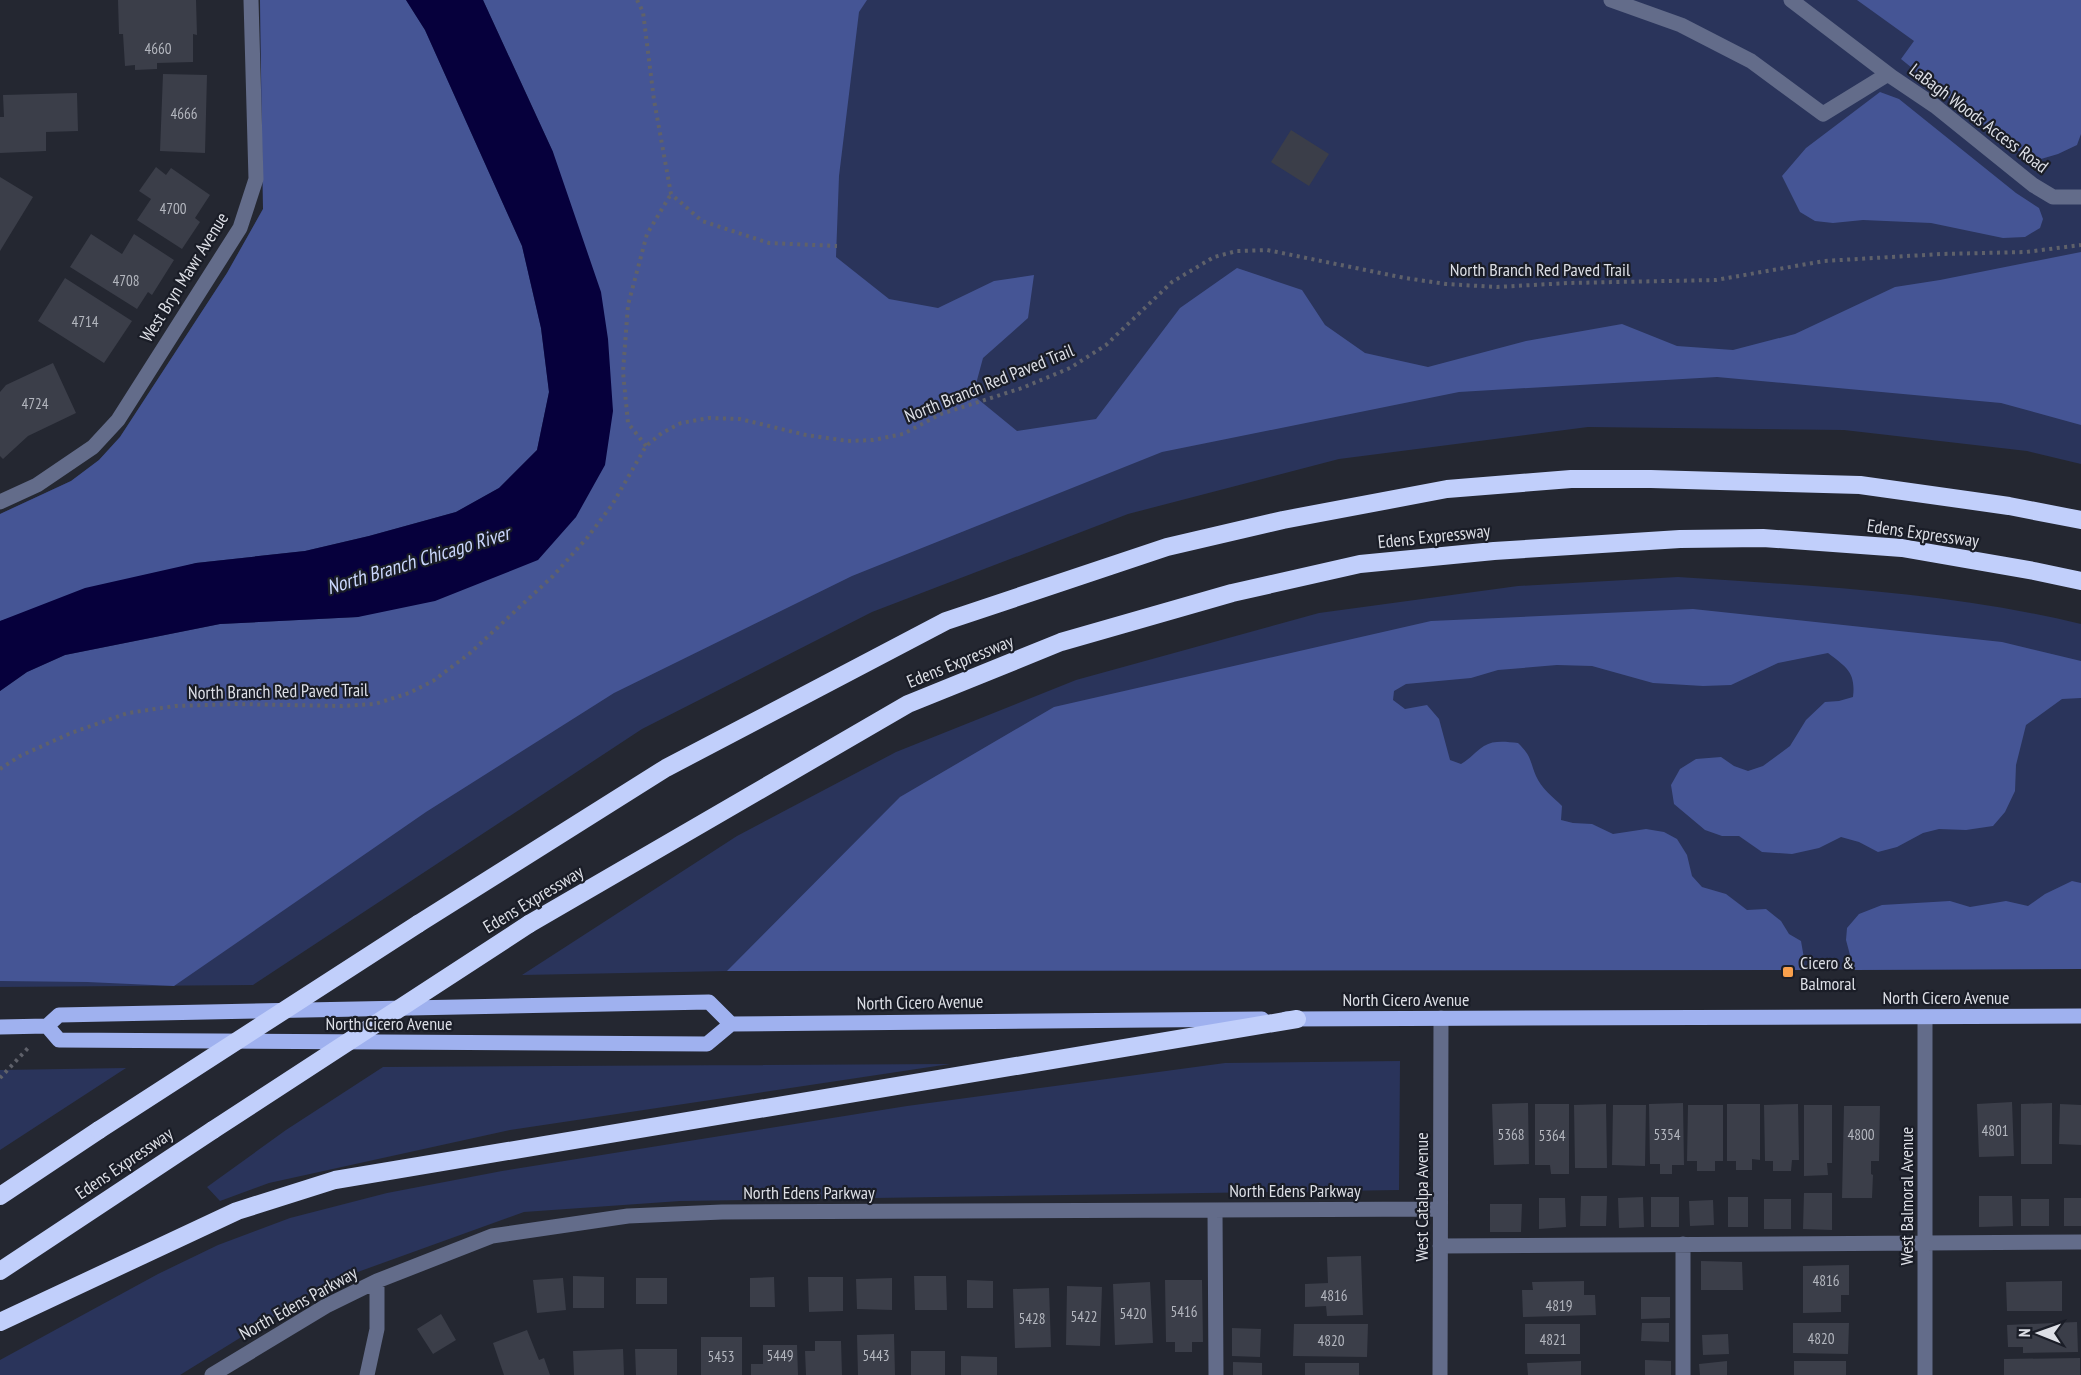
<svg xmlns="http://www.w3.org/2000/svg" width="2081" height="1375" font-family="'PT Sans Narrow',sans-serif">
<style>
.green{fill:#2a345b}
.forest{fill:#455595}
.water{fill:#06003c}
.building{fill:#3b3e49}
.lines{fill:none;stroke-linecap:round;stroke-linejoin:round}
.path{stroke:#5f616a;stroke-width:4;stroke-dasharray:3 4.5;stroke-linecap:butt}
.minor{stroke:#636c8a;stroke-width:15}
.major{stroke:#9fb1ef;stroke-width:15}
.highway{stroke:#c1cffb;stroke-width:18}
.highway-bridge{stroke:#c1cffb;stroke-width:18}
.poi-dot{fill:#f9a04c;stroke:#1a1d27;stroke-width:2}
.labels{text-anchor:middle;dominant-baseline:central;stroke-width:4.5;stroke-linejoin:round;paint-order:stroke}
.number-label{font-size:15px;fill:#b4b7bf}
.street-label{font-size:18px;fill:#dddfe6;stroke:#1a1d27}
.poi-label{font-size:18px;fill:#dddfe6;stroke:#1a1d27;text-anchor:start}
.water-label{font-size:20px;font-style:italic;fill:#cad6fc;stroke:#1a1d27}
</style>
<rect width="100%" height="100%" fill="#242731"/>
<!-- green -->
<path class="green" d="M260,0H2081V464L2027,451L1844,430L1588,427L1339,459L1128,514L872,612L642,729L253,985L0,987V514L71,481L99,460L120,437L227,273L263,209Z
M1678,577C1813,586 1949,592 2081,624V969L727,971L522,975L737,836L896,752L1076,680L1319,613L1518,586Z
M1400,1061L1399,1190L680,1201L524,1212L330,1282L180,1375H0V1360L158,1274L218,1245L290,1218L387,1193L502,1171L907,1106L1225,1063Z
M950,1064L510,1130L269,1183L220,1201L207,1187L286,1130L383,1067Z
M126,1068L0,1150V1070Z"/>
<!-- forest -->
<path class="forest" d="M260,0H406L425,30L522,246L541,328L549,392L537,450L499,488L456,512L369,536L305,551L196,563L0,621V514L71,481L99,460L120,437L227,273L263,209Z
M483,0H867L859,12L839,176L836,257L889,299L938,308L994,281L1034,275L1028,318L983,358L973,395L1017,431L1096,419L1180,308L1237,268L1302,290L1325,325L1365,353L1428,367L1526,341L1622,324L1677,346L1733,350L1795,334L1895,287L1940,280L2081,252V425L2001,403L1717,377L1459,392L1162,452L852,576L614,693L426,812L174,986L87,982L0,981V691L27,672L65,655L220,624L358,617L576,517L553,152Z
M1857,0H2081V134L2077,145L2058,154L2041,159L2010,148L1901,59L1914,41Z
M1880,92L1899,99L2016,193L2039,208L2043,219L2040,228L2025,237L2003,238L1931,223L1863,220L1833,223L1815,221L1800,212L1782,176L1806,148Z
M1693,609L2002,642L2081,661V698L2062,699L2026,725L2016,765L2015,791L2005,812L1993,826L1966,830L1939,829L1923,833L1897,847L1878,852L1859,842L1841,837L1819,848L1792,854L1762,852L1739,836H1722L1705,830L1674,804L1671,785L1680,769L1696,759L1721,757L1734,766L1748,771L1763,766L1790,746L1806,720L1825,702L1839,701L1853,697C1856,672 1846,667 1828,653L1778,663L1731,685L1703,686L1653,683L1592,666L1557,665L1498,670L1471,678L1406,684L1394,691L1393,700L1405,709L1427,705L1439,719L1450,760L1461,764C1470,759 1476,751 1484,746C1494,740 1506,742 1518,743C1532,757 1529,759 1536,776C1541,788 1553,797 1562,806L1561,820L1573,823L1592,824L1613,834L1646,829L1664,832L1677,839L1687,855L1692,876L1702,887L1726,894L1747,910L1766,909L1781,921L1789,934L1801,941L1806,970L727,971L900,797L1054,707L1431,621Z
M2072,881L2081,883V969L1854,970L1846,940L1847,928L1859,914L1882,905L1950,901L1970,907L2006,901L2028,906L2045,894Z"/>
<!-- water -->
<path class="water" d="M406,0H483L553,152L601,292L608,339L613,411L605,465L576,517L538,560L435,601L358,617L220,624L65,655L27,672L0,691V621L85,588L196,563L305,551L369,536L456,512L499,488L537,450L549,392L541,328L522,246L425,30Z"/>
<!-- building -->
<path class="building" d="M118,0H196L197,35L193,34V62L157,63V69L135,70V65L125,66L123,34H119Z
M163,74L207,75L205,153L160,151Z
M77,93L78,131L46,132V151L0,153V117H4L3,95Z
M1291,130L1329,154L1309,186L1271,162Z
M156,167L166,175L171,168L210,195L195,218L200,222L182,249L137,220L151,199L139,191Z
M0,177L33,197L0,251Z
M91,234L122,254L134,234L174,260L152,295L148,292L137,309L70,267Z
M65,278L132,321L104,363L38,321Z
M53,363L76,413L28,436L3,459L0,456V392L6,385Z
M2012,1102L2014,1156L1979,1157L1977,1104Z
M1528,1103L1529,1164L1494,1165L1492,1104Z
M1683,1103L1684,1165H1672V1174H1660V1164H1650L1649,1104Z
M2052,1103V1164H2021V1104Z
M1535,1104H1569V1174H1551L1550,1165H1535Z
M1606,1104L1607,1168H1575L1574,1105Z
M1727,1104H1760V1160L1752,1159V1170H1736V1161H1727Z
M1798,1104L1799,1160H1792L1791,1171H1773V1161H1765L1764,1105Z
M2060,1104L2081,1105V1145L2059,1144Z
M1613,1105H1646L1645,1166L1612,1165Z
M1688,1105H1723V1161H1715V1171H1697V1161H1687Z
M1804,1105H1832V1163H1827L1828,1175L1804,1176Z
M1844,1106H1880L1879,1161H1871V1174L1873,1175L1872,1198H1842Z
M1804,1193H1832V1230L1803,1229Z
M1581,1196H1607L1606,1226H1580Z
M1979,1196H2012L2013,1226L1979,1227Z
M1643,1197L1644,1227L1619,1228L1618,1198Z
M1651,1197H1679V1227H1651Z
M1728,1197H1748V1227H1728Z
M1539,1198H1565L1566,1227L1539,1229Z
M2064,1198H2081V1226H2064Z
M1764,1199H1791V1229H1764Z
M2021,1199H2049V1226H2021Z
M1713,1200L1714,1225L1690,1226L1689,1201Z
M1490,1204H1522L1521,1232H1490Z
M1361,1256L1363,1315L1327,1316L1326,1306L1305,1307V1284L1328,1283L1327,1257Z
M1701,1261L1742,1262L1743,1290H1701Z
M1849,1265V1295H1841V1312L1803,1313V1266Z
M573,1276L604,1277V1308H573Z
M914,1276H946L947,1310H915Z
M774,1277L775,1307H750V1278Z
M808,1277H843V1311L809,1312Z
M563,1278L566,1310L537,1313L533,1280Z
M636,1278H667V1304H636Z
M892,1278V1310L857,1309L856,1279Z
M967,1280L993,1281V1308H967Z
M1165,1280H1202L1203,1342H1192V1352H1175V1342H1166Z
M1584,1281V1295H1595L1596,1315L1523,1317L1522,1290H1533L1532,1282Z
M2062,1281V1311H2007L2006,1282Z
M1150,1282L1153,1343L1115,1345L1113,1284Z
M1067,1286L1102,1287L1100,1346L1066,1345Z
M1049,1288L1051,1347L1015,1348L1013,1289Z
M1641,1297H1670V1318L1641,1319Z
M441,1314L456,1340L433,1354L417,1329Z
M2077,1322L2078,1352L2023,1353V1347H2008L2007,1325Z
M1642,1323H1669V1342L1641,1341Z
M1793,1323H1849L1848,1354L1793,1353Z
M1294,1324H1368L1367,1357L1293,1356Z
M1525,1324H1580V1354H1525Z
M1232,1328L1261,1329L1260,1357L1232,1356Z
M527,1330L539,1360L544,1358L550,1375H504L493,1343Z
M894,1334L895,1375H858L857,1335Z
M1728,1334L1729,1354L1703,1355L1702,1335Z
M701,1337H742V1375H701Z
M815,1341H841L842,1375H806L805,1351H815Z
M763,1345H797L798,1375H751V1364H763Z
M623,1349L624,1375H574L573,1351Z
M635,1349H677V1375H636Z
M911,1351H945V1375H911Z
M961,1356L997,1357V1375H961Z
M2080,1358V1375H2004V1359Z
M1645,1360L1671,1361V1375H1645Z
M1581,1361V1375H1528L1527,1363Z
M1727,1361V1375H1700L1699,1364Z
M1794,1361H1846V1375H1794Z
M1233,1362L1262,1363V1375H1233Z
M1305,1363H1359V1375H1305Z"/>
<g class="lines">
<!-- path -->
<path class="path" d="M637,0L643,12L654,100L671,194L702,221L769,243L837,246
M646,446L628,423L623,372L628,305L647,234L671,194
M0,769L20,756L71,733L128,713L175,706L235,704L341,706L375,704L409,693L433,681L469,654L553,576L587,538L612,505L646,446L662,433L681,423L709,418L740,419L806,435L848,441L873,440L903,434L941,414L1022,388L1070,368L1106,345L1172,282L1214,257L1237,251L1267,250L1405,278L1446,284L1497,287L1568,283L1716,280L1824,261L1941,254L2026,252L2081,245
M0,1078L28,1048"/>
<!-- minor -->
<path class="minor" d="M1611,0L1681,25L1751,61L1823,114L1888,74
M1791,0L1892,77L1935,106L2033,185L2053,197H2081
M0,502L37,485L93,447L118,420L240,228L256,179L251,0
M1925,1017V1375
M1215,1210L1216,1375
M1683,1244V1375
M1440,1246L2081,1242
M212,1375L326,1306L377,1281L492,1236L628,1216L722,1212L1440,1209
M367,1375L377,1329V1281
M1440,1375L1441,1018"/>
<!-- major -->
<path class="major" d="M1286,1019L2081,1016
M47,1026L59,1040L707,1044L731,1024L1262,1019
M0,1027L47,1026L59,1015L709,1002L731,1024"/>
<!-- highway -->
<path class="highway" d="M418,924L666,768L946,621L1167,547L1283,520L1447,489L1571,479H1651L1860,485L2009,506L2081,520
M529,924L908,704L1061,642L1232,593L1360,564L1494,551L1680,539L1763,538L1902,548L2034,571L2081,581
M0,1196L99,1130
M0,1271L213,1130
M0,1322L237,1211L335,1180L1297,1019"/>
<!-- highway-bridge -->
<path class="highway-bridge" d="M99,1130L418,924
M213,1130L529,924"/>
</g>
<!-- markers -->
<rect class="poi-dot" x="1782" y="966" width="12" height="12" rx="3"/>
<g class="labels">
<!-- number labels -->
<g class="number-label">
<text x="158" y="48">4660</text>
<text x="184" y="113">4666</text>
<text x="173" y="208">4700</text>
<text x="126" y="280">4708</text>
<text x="85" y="321">4714</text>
<text x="35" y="403">4724</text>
<text x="1995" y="1130">4801</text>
<text x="1511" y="1134">5368</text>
<text x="1667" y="1134">5354</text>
<text x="1861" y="1134">4800</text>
<text x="1552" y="1135">5364</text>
<text x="1826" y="1280">4816</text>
<text x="1334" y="1295">4816</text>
<text x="1559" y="1305">4819</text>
<text x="1184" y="1311">5416</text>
<text x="1133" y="1313">5420</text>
<text x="1084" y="1316">5422</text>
<text x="1032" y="1318">5428</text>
<text x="1821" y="1338">4820</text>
<text x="1553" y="1339">4821</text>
<text x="1331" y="1340">4820</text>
<text x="780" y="1355">5449</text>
<text x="876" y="1355">5443</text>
<text x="721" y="1356">5453</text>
</g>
<!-- street labels -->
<g class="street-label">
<text transform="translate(1979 118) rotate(37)">LaBagh Woods Access Road</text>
<text x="1540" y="269">North Branch Red Paved Trail</text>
<text transform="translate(184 277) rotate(-58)">West Bryn Mawr Avenue</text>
<text transform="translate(989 383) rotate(-22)">North Branch Red Paved Trail</text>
<text transform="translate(1923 533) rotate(8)">Edens Expressway</text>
<text transform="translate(1434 536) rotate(-6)">Edens Expressway</text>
<text transform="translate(960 661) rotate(-22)">Edens Expressway</text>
<text transform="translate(278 691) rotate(-1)">North Branch Red Paved Trail</text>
<text transform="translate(533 899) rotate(-31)">Edens Expressway</text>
<text x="1946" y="997">North Cicero Avenue</text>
<text x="1406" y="999">North Cicero Avenue</text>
<text transform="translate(920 1002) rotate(-1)">North Cicero Avenue</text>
<text x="389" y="1023">North Cicero Avenue</text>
<text transform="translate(124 1163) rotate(-34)">Edens Expressway</text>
<text x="1295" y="1190">North Edens Parkway</text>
<text x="809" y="1192">North Edens Parkway</text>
<text transform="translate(1906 1196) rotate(-90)">West Balmoral Avenue</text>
<text transform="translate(1421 1197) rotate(-90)">West Catalpa Avenue</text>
<text transform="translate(298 1303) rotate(-29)">North Edens Parkway</text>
</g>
<!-- poi labels -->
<g class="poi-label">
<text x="1800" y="962">Cicero &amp;<tspan x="1800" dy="21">Balmoral</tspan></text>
</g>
<!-- water labels -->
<g class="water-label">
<text transform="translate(418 560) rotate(-17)">North Branch Chicago River</text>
</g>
</g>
<!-- north arrow -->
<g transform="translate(2039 1333) rotate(271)" stroke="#1a1d27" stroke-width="4.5" paint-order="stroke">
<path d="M0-4.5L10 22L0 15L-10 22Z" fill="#dddfe6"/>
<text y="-9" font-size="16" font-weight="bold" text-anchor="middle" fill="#dddfe6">N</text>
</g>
</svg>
